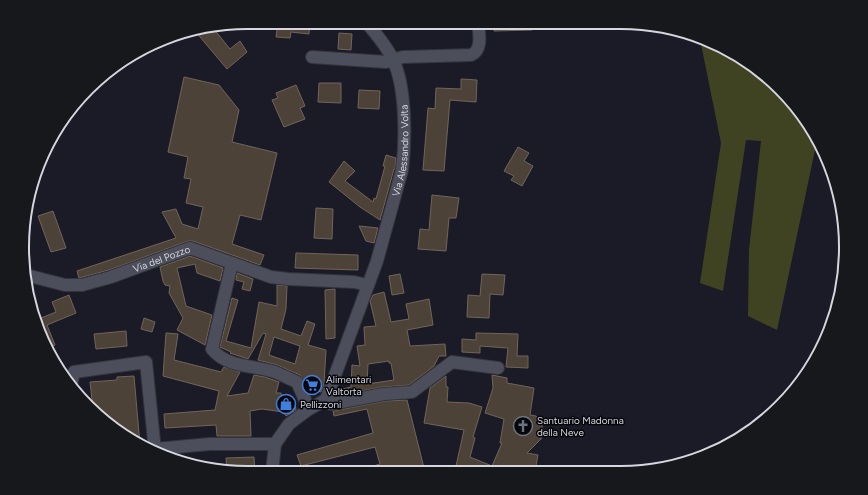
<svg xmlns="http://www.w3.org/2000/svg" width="868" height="495" font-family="Figtree,sans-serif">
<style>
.green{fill:#404321}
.building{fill:#4d4237;stroke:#71655a;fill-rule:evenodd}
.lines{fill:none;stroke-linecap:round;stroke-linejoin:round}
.minor-casing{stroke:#34343d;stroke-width:14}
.minor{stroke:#4d4e5c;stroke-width:12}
.labels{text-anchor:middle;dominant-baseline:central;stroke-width:3;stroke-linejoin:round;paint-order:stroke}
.street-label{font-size:10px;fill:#d5d6de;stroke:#06070b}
.poi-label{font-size:10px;fill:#d5d6de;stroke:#06070b;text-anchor:start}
.rim{fill:none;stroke:#d5d6de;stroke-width:2}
</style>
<rect width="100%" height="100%" fill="#1b1b27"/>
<!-- green -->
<path class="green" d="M700,39L733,52L800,110L819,149L815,150L777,330L748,316L749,250L761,141L746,140L723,291L700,283L721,143Z"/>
<!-- building -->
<path class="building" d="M278,22L297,24V22H310L309,34L291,32L290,38L276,37Z
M494,22H532V30L494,31Z
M213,28L230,49L240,41L247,52L227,69L195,31Z
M339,33L352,34L351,50L338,49Z
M184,77L219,85L239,110L232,142L277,153L261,220L240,215L232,244L264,255L260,265L193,241H188L109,270L79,278L77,271L176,238L162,212L176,209L182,224L198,229L203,207L186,203L191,179L184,178L188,157L168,152Z
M461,79L477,80L476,102L450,100L444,171L423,170L428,108L435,109L436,88L461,89Z
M319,83H341V103L318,102Z
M296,85L305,106L300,108L305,119L284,127L272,100L278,98L276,93Z
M359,90L380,91L379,109L358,108Z
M518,147L529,153L524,161L533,166L522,186L511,180L514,176L504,171Z
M386,155L396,158L395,169H394L380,220L360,207L329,182L344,161L355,171L345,181L373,202L374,198L376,199L385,166H383Z
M432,195L459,198L456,218H449L446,251L418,249L420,229L429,230Z
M316,208L333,209L332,239L314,238Z
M53,211L66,248L51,252L38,216Z
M359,226L378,228L374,243L366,241Z
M296,253L358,255V270L295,268Z
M190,256L223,268L220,281L197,273L195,264L177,268L186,306L212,315L205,345L177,330L183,318L169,293L170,286L165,285L163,281L160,267Z
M237,273L253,279L250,291L242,289L244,282L236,280Z
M400,274L404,293L392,295L389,276Z
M482,274L505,275L503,295L490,294L489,318L467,317L468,295L480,296Z
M277,285L287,286L286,309L281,329L301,336L307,321L315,324L308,345L326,350L324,384L321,392L307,387L306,385L308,381L304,380L300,375L277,365L258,360L266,334L263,333L248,359L230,353L231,352L220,347L232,298L238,300L226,341L251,348L259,302L277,306ZM274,337L300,346L295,364L269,355Z
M335,289V338L326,339L325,290Z
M384,292L391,322L409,319L406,304L429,299L433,325L407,330L410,346L445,344L446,356H439L434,366L409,385L383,387L339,395L338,390L351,387L352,365L360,366L357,346L365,345L364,327L376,326L370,301L373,295ZM389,361V363H391L394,380L367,384L368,364Z
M69,295L76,313L47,325L55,345L48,348L39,334L36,320L56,312L52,302Z
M144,318L155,322L152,332L141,329Z
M126,331L127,346L96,349L94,334Z
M166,333L178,334L174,360L221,372L224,367L240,372L227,396L248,393L254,375L265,377L279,382L276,393H281L282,401L295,402L296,410L286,416L283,412L262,409L250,411L251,436H217L216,425L165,428L164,414L215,410L219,391L163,376Z
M476,333L518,334L517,356H528V368L506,367L508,348L480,346V353L462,352V339L476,340Z
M492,375L507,378V383L534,388L530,415L536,416L540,420L543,429V433L541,439L527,453L538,455L535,471L485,472L456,466L464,430L424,423L430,388L446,376V387H448L447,402L469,403L482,407L473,437L475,438L470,457L492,466L502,443H500L504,419L485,413L493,388Z
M134,376L140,445L135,443L93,408L90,382L117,380V377Z
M407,400L425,472H360V470L380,464L375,447L301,466L297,455L373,433L367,409L334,416L333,411L385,401Z
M254,457L255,472H227L226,458Z"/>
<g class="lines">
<!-- minor casing -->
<g class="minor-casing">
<g id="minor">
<path d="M312,57L386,62L403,57L471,55C483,50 479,33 478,22"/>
<path d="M232,263L212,349C227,368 254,365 275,372C282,375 290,379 297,382L309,409"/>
<path id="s1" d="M26,275L65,285H82L111,277L190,248L271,277L288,279L354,282L368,285"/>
<path d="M71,385L74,372L146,362L155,451"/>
<path d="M324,401L331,404L384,394L412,392L452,362L498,368"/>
<path d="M155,449L210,444H275"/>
<path id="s2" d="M272,472L275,444L289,424L309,409L324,401L327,397L377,261L402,170C406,140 406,86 393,60C387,46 376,34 366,22"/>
</g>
</g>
<!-- minor -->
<use href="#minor" class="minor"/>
</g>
<!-- icons -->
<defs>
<g id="supermarket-ring" transform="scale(1)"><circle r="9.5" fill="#06070b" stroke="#3f7fe0" stroke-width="1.5"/><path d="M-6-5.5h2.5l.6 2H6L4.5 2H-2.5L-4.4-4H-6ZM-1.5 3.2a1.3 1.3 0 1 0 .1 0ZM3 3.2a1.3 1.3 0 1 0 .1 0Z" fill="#3f7fe0"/></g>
<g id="shop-ring" transform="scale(1)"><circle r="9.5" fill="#06070b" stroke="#3f7fe0" stroke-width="1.5"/><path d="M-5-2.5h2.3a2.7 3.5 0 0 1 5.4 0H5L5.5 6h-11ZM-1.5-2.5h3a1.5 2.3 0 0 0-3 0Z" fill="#3f7fe0"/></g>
<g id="church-ring" transform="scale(1)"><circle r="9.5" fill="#06070b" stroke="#6b7280" stroke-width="1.5"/><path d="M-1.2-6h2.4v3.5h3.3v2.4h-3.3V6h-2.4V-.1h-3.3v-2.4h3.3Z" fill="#6b7280"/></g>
</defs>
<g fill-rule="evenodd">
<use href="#supermarket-ring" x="312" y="385"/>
<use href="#shop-ring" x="286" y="404"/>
<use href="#church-ring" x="523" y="426"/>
</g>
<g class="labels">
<!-- street labels -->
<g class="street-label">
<text stroke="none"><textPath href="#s2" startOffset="358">Via Alessandro Volta</textPath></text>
<text stroke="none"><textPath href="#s1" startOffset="141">Via del Pozzo</textPath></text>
</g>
<!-- poi labels -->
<g class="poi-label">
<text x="326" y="379">Alimentari<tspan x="326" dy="12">Valtorta</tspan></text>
<text x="300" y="404">Pellizzoni</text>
<text x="537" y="420">Santuario Madonna<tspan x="537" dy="12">della Neve</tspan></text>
</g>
</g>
<!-- crop -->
<path d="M0 0H868V495H0ZM247 29H621A218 218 0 0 1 839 247V248A218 218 0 0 1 621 466H247A218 218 0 0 1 29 248V247A218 218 0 0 1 247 29Z" fill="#17181c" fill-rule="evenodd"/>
<path class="rim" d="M247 29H621A218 218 0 0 1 839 247V248A218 218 0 0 1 621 466H247A218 218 0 0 1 29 248V247A218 218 0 0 1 247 29Z"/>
</svg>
